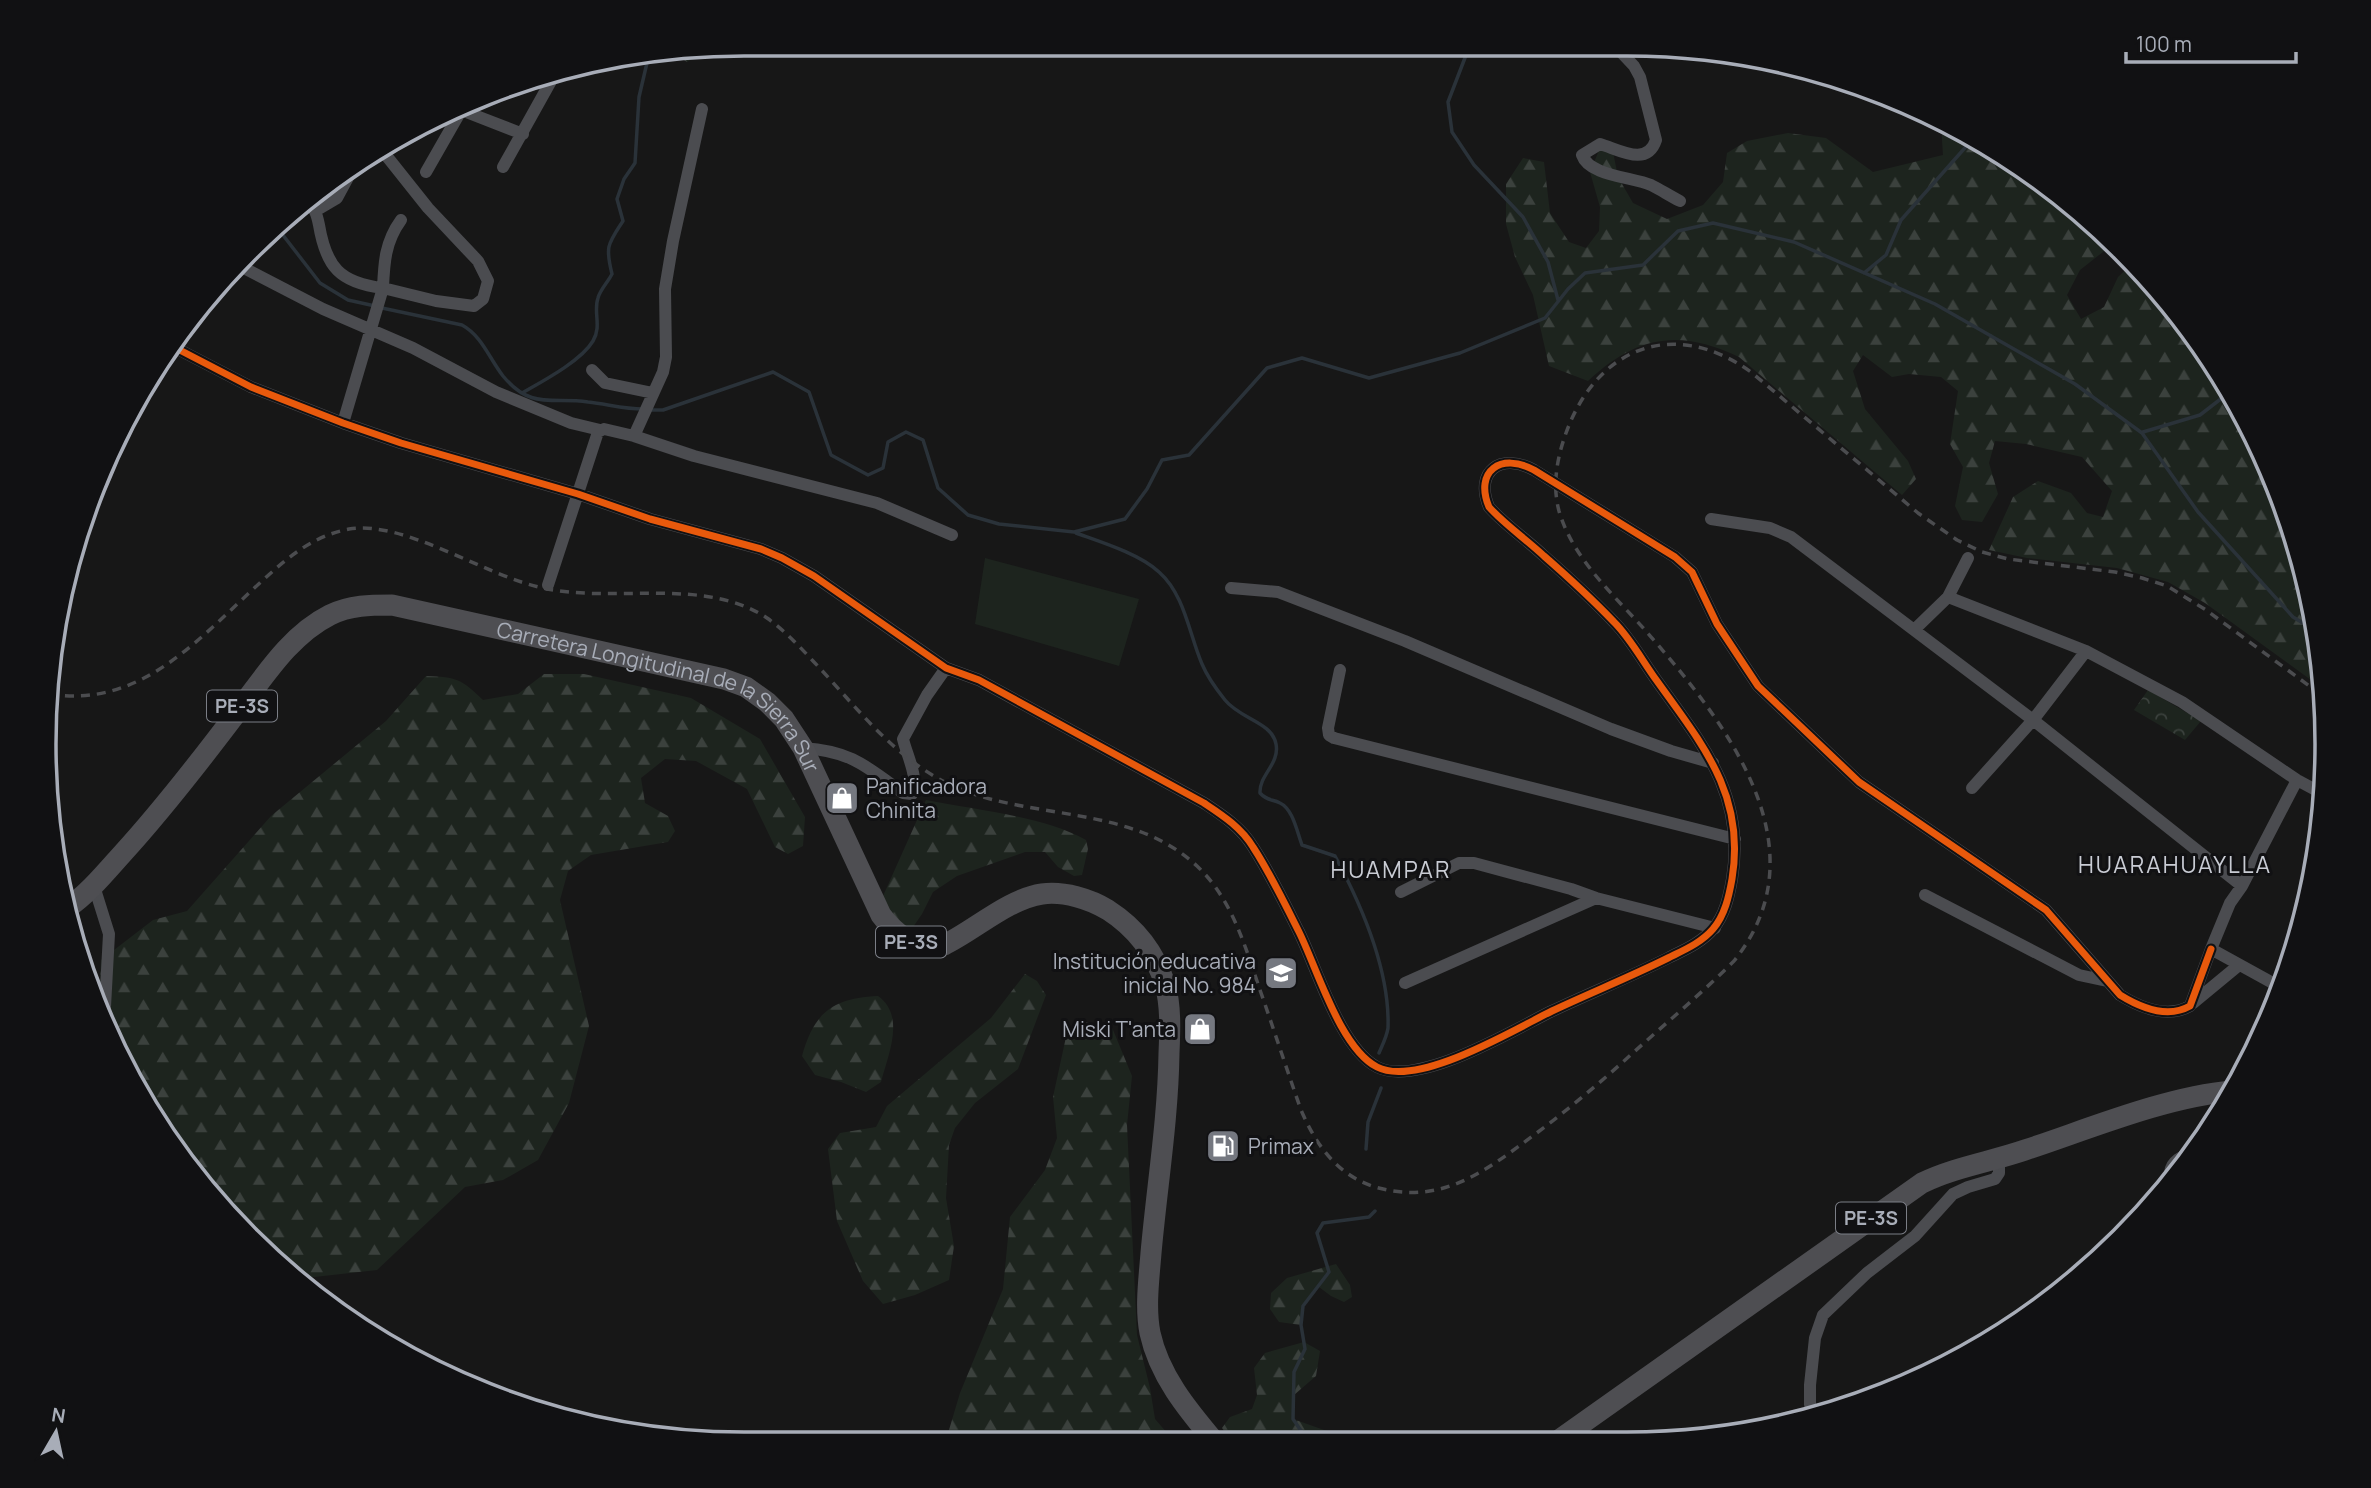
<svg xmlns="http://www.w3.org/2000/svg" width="2371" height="1488" font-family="Manrope,sans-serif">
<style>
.grass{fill:#1d241e}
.forest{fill:url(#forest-firs)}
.park{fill:url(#park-crowns)}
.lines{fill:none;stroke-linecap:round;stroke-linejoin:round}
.stream{stroke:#2a3239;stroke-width:3.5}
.minor{stroke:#4b4c50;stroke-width:12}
.trunk{stroke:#4e4e52;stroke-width:21}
.rail{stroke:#4b4c4f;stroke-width:3.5;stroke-dasharray:9 7;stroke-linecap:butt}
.cycleway-casing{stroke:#111113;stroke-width:11}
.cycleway{stroke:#e8590c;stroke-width:7}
.labels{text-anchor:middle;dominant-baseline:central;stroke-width:6;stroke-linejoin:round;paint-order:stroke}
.shield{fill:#111113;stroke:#7b7e86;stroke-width:2}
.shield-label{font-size:19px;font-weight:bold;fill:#a8adb8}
.street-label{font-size:21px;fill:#a8adb8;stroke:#111113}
.poi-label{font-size:21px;fill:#a8adb8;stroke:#111113;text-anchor:start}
.neighbourhood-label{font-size:23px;letter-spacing:2px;fill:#c9ccd4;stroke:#111113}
.rim{fill:none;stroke:#a8adb8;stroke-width:3.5}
</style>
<defs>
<pattern id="forest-firs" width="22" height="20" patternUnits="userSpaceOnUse" patternTransform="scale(1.75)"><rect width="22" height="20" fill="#1d241e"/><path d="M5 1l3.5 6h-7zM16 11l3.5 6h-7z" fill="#3b413d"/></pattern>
<pattern id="park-crowns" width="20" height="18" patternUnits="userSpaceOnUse" patternTransform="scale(1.75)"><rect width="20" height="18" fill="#1d241e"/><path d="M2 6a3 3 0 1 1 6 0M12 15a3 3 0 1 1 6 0" fill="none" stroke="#3b413d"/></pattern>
</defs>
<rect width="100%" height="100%" fill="#171717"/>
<!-- grass -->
<path class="grass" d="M985,558L1139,599L1119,666L975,624Z"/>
<!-- forest -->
<path class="forest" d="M668,50H705L687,62Z
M1941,124L2054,189L2113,244L2080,270L2067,295L2081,319L2104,307L2118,277L2133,263L2154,283L2234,394L2290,519L2321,653L2322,688L2205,603L2168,582L2117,568L2027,558L1989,550L2013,497L2038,481L2071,493L2087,513L2103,517L2112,491L2082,457L2026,444L1995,441L1989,463L1998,494L1982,522L1962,520L1955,506L1963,467L1950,444L1958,391L1941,377L1909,374L1892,377L1863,355L1853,371L1865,409L1908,461L1916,479L1902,495L1739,357C1679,328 1636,336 1588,381L1549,366L1533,295L1515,257L1506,224V184L1523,158L1544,162L1550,213L1569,242L1586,248L1599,231L1600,207L1590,172L1600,148L1613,152L1618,177L1633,203L1667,219L1703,205L1723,182L1727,153L1747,141L1788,133L1826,138L1873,172L1943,155Z
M544,674H584L691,698L760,739L805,817L803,846L788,854L775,847L747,789L696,761L665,759L641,778L645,803L668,816L675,831L668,842L591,855L568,871L560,900L589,1026L569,1103L538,1160L503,1180L465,1187L377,1270L296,1279L218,1206L162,1133L99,1015L101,960L153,920L187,911L271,816L386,721L426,676C457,677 461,679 483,700L518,694Z
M926,800C976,810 1043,816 1086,840L1088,849L1082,875L1074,876L1058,867L1045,852H1025L957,876L933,892L922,914L913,927L899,929L883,896Z
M1025,974L1037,981L1046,995L1018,1069L975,1103L955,1128L949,1145L946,1198L954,1246L949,1280L915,1295L883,1304L863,1281L837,1221L828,1149L840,1133L876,1127L887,1106L991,1018Z
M878,996C906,1016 888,1055 881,1082L866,1092L841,1082L815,1075L802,1056C814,1013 832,998 878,996Z
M1082,1022L1111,1025L1132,1076L1127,1125L1137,1335L1150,1388L1155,1419L1174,1441L946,1440L960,1393L1003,1289L1010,1217L1045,1170L1057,1138L1053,1097L1066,1037Z
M1336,1264L1350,1285L1352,1297L1344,1302L1331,1296L1319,1287L1303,1306L1301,1325L1279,1322L1270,1309L1271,1293L1287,1278Z
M1304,1342L1320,1351L1316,1376L1294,1395L1293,1419L1355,1441H1232L1222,1428L1230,1417L1252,1409L1257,1395L1254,1368L1265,1353Z"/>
<!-- park -->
<path class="park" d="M2148,690L2201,721L2185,740L2134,710Z"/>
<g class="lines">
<!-- stream -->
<path class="stream" d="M1468,50L1448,102L1452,132L1474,165L1523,217L1548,262L1558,300
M274,228L279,230L320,283L348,300L375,306
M1864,273L1886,255L1901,220L1971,141
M382,308L462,325C482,336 489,358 503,376C531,410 552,397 588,402C607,404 624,409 643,409
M522,393C543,381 581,361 593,341C602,326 593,312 598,298C600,290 608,282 612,274C605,246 608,244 623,221L617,199L624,179L635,163L639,97L650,50
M650,410H663L773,372L809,392L831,455L868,475L883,468L888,442L906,432L923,440L938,488L968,515L999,524L1074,532L1125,519L1147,489L1162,460L1189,455L1267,368L1302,358L1369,378L1460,353L1545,318L1568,289L1585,273L1643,265L1678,231L1713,223L1794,242L1935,304L2075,384L2142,433L2198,512L2293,617L2316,631
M2143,432L2200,415L2231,391
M1076,533C1101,542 1140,554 1159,572C1185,595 1189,634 1202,664C1207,676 1217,690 1225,700C1240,719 1272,722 1276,744C1280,764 1259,775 1260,793C1267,801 1272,799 1280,803C1293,809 1297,832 1302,845L1335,856C1362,906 1390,970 1388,1028C1387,1036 1382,1046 1379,1053
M46,723L53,778L49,786
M1366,1149L1368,1122L1381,1088
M1308,1441L1293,1419L1294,1372L1305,1349L1301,1325L1303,1306L1329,1272L1317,1233L1323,1223L1369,1217L1375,1211"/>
<!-- minor -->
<path class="minor" d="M1619,50L1634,66L1640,77L1656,140C1647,167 1620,150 1600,144L1582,155C1589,176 1633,177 1651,185C1661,190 1670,196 1680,201
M461,110L523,134
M503,167L556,72
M426,172L462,109
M306,202C315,207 317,215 319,225C326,267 340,283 383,288C384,263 385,242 401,220
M315,211L337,198L357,161
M236,264L323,309L413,348L496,392L571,423L600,430
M170,345L251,387L343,423L401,443L578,494L650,519L761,549L782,558L814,576L946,668L979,680L1204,803C1222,815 1241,827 1253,847C1270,873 1285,904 1299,932C1317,968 1340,1048 1377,1067C1418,1088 1513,1030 1552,1011C1590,993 1630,977 1668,958C1684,950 1701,943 1713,929C1725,915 1729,896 1732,879C1746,795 1702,744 1657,681C1643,662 1631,639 1614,622C1592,599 1568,577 1544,556C1526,539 1505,525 1489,507C1474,471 1501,452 1534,470L1675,557L1692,572L1717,624L1758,686L1859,782L2046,910L2120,995C2141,1008 2167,1019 2190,1006L2211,949
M592,370L605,383L653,393
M343,423L383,288L436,301L474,306L483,299L488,281L478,261L428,208L381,149
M634,436L694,456L877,503L952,535
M1711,519L1770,528L1791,537L2033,720L2242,886
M548,585L598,432L604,429L634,436L663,372L666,357L665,289L673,241L702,109
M1231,588L1278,592L1405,641L1611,729L1671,751L1713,763
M1948,597L2086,651L2182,702L2297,780L2325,795
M1914,630L1948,597L1968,558
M1340,670L1328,728L1329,735L1334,738L1735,839
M803,748C851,751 866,766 903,793L912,794C919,777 907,756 903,739L927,695L946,668
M1972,788L2033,720L2086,651
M94,886L109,934L104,1025
M1401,892L1459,863H1474L1571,889L1596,898L1715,928
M1925,895L2079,975L2107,981
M1405,983L1596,898
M2280,987L2211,949L2230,903L2242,886L2297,780
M2193,1003L2239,965
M2173,1179L2170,1173C2171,1160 2183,1156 2194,1152
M1813,1418L1810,1404V1385L1815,1338L1823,1315L1867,1273L1915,1236L1953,1194L1968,1187L1995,1179L1999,1173V1159"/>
<!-- trunk -->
<g class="trunk">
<path id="s1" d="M66,909C88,894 105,873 123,853C164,808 201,760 238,711C264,677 290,635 330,615C350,605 371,605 392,605L724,679L746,687L767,702L784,719L803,748L881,915C897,937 918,949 944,945C975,930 1008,899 1042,894C1064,891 1090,899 1108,910C1136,928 1155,953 1165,984C1171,1006 1170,1030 1169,1053C1168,1120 1157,1186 1151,1253C1149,1279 1145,1307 1150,1333C1159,1375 1187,1409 1214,1441"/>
<path d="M1556,1442L1922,1183C1955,1167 1990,1162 2025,1150C2089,1129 2165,1097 2232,1091"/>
</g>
<!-- rail -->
<path class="rail" d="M49,694C142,709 200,637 262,581C288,557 313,536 349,529C405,520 485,576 543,588C614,604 704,576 767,618C784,630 798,645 813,661C856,706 894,759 953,786C1030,821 1131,804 1197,866C1232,899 1245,946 1260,990C1274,1030 1287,1070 1301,1110C1316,1145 1337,1175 1375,1187C1441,1206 1484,1172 1534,1135C1565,1112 1595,1087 1624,1061C1660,1028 1699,996 1734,961C1826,846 1722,718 1645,630C1613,594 1573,559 1559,511C1552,485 1557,458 1566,433C1597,347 1674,317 1751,372L1918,513L1957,540L1982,552L2008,559L2115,572L2142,578L2167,586L2206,610L2323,696"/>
<!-- cycleway casing -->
<g class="cycleway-casing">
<path id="cycleway" d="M170,345L251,387L343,423L401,443L578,494L650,519L761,549L782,558L814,576L946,668L979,680L1204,803C1222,815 1241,827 1253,847C1270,873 1285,904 1299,932C1317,968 1340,1048 1377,1067C1418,1088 1513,1030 1552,1011C1590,993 1630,977 1668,958C1684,950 1701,943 1713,929C1725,915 1729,896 1732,879C1746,795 1702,744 1657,681C1643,662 1631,639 1614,622C1592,599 1568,577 1544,556C1526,539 1505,525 1489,507C1474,471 1501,452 1534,470L1675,557L1692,572L1717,624L1758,686L1859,782L2046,910L2120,995C2141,1008 2167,1019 2190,1006L2211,949"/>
</g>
<!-- cycleway -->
<use href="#cycleway" class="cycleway"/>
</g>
<!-- icons -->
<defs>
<g id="shop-square" transform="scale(1.75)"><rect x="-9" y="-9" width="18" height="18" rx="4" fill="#757880" stroke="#111113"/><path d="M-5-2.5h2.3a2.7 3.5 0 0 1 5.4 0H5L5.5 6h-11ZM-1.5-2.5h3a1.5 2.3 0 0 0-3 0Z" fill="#fff"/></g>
<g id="school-square" transform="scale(1.75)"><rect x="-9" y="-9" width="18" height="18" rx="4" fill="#757880" stroke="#111113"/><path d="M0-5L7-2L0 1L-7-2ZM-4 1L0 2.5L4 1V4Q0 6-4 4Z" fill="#fff"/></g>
<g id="fuel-square" transform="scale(1.75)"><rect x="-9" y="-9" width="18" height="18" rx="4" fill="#757880" stroke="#111113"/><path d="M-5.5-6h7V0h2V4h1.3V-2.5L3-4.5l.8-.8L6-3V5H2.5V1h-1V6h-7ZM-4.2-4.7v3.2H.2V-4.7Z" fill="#fff"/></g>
</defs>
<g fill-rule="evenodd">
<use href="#shop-square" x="842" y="798"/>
<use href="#school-square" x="1281" y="973"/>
<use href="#shop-square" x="1200" y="1029"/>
<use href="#fuel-square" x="1223" y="1146"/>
</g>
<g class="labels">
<!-- shield labels -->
<g class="shield">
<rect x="207" y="690.5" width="70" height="31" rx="5"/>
<rect x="876" y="926.5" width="70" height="31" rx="5"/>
<rect x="1836" y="1202.5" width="70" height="31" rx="5"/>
</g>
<g class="shield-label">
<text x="242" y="706">PE-3S</text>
<text x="911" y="942">PE-3S</text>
<text x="1871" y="1218">PE-3S</text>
</g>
<!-- street labels -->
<g class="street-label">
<text stroke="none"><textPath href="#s1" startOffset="751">Carretera Longitudinal de la Sierra Sur</textPath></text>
</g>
<!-- poi labels -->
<g class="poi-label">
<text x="866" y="786">Panificadora<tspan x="866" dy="24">Chinita</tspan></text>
<text x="1256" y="961" text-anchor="end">Institución educativa<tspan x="1256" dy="24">inicial No. 984</tspan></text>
<text x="1176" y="1029" text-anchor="end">Miski T'anta</text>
<text x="1248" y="1146">Primax</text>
</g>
<!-- neighbourhood labels -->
<g class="neighbourhood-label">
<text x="2175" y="864">HUARAHUAYLLA</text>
<text x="1391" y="869">HUAMPAR</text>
</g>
</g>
<!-- crop -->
<path d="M0 0H2371V1488H0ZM744 56H1627A688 688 0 0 1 2315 744V744A688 688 0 0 1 1627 1432H744A688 688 0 0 1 56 744V744A688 688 0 0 1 744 56Z" fill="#111113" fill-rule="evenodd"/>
<path class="rim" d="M744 56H1627A688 688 0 0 1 2315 744V744A688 688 0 0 1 1627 1432H744A688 688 0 0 1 56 744V744A688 688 0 0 1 744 56Z"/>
<!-- north arrow -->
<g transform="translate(56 1432) rotate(9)" stroke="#111113" stroke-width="5" paint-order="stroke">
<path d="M0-5L12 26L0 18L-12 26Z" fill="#a8adb8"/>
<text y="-10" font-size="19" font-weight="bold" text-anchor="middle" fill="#a8adb8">N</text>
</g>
<!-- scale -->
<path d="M2126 52v10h170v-10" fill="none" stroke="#a8adb8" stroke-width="3.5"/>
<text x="2136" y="52" font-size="21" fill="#a8adb8" stroke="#111113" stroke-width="5" paint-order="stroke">100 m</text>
</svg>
